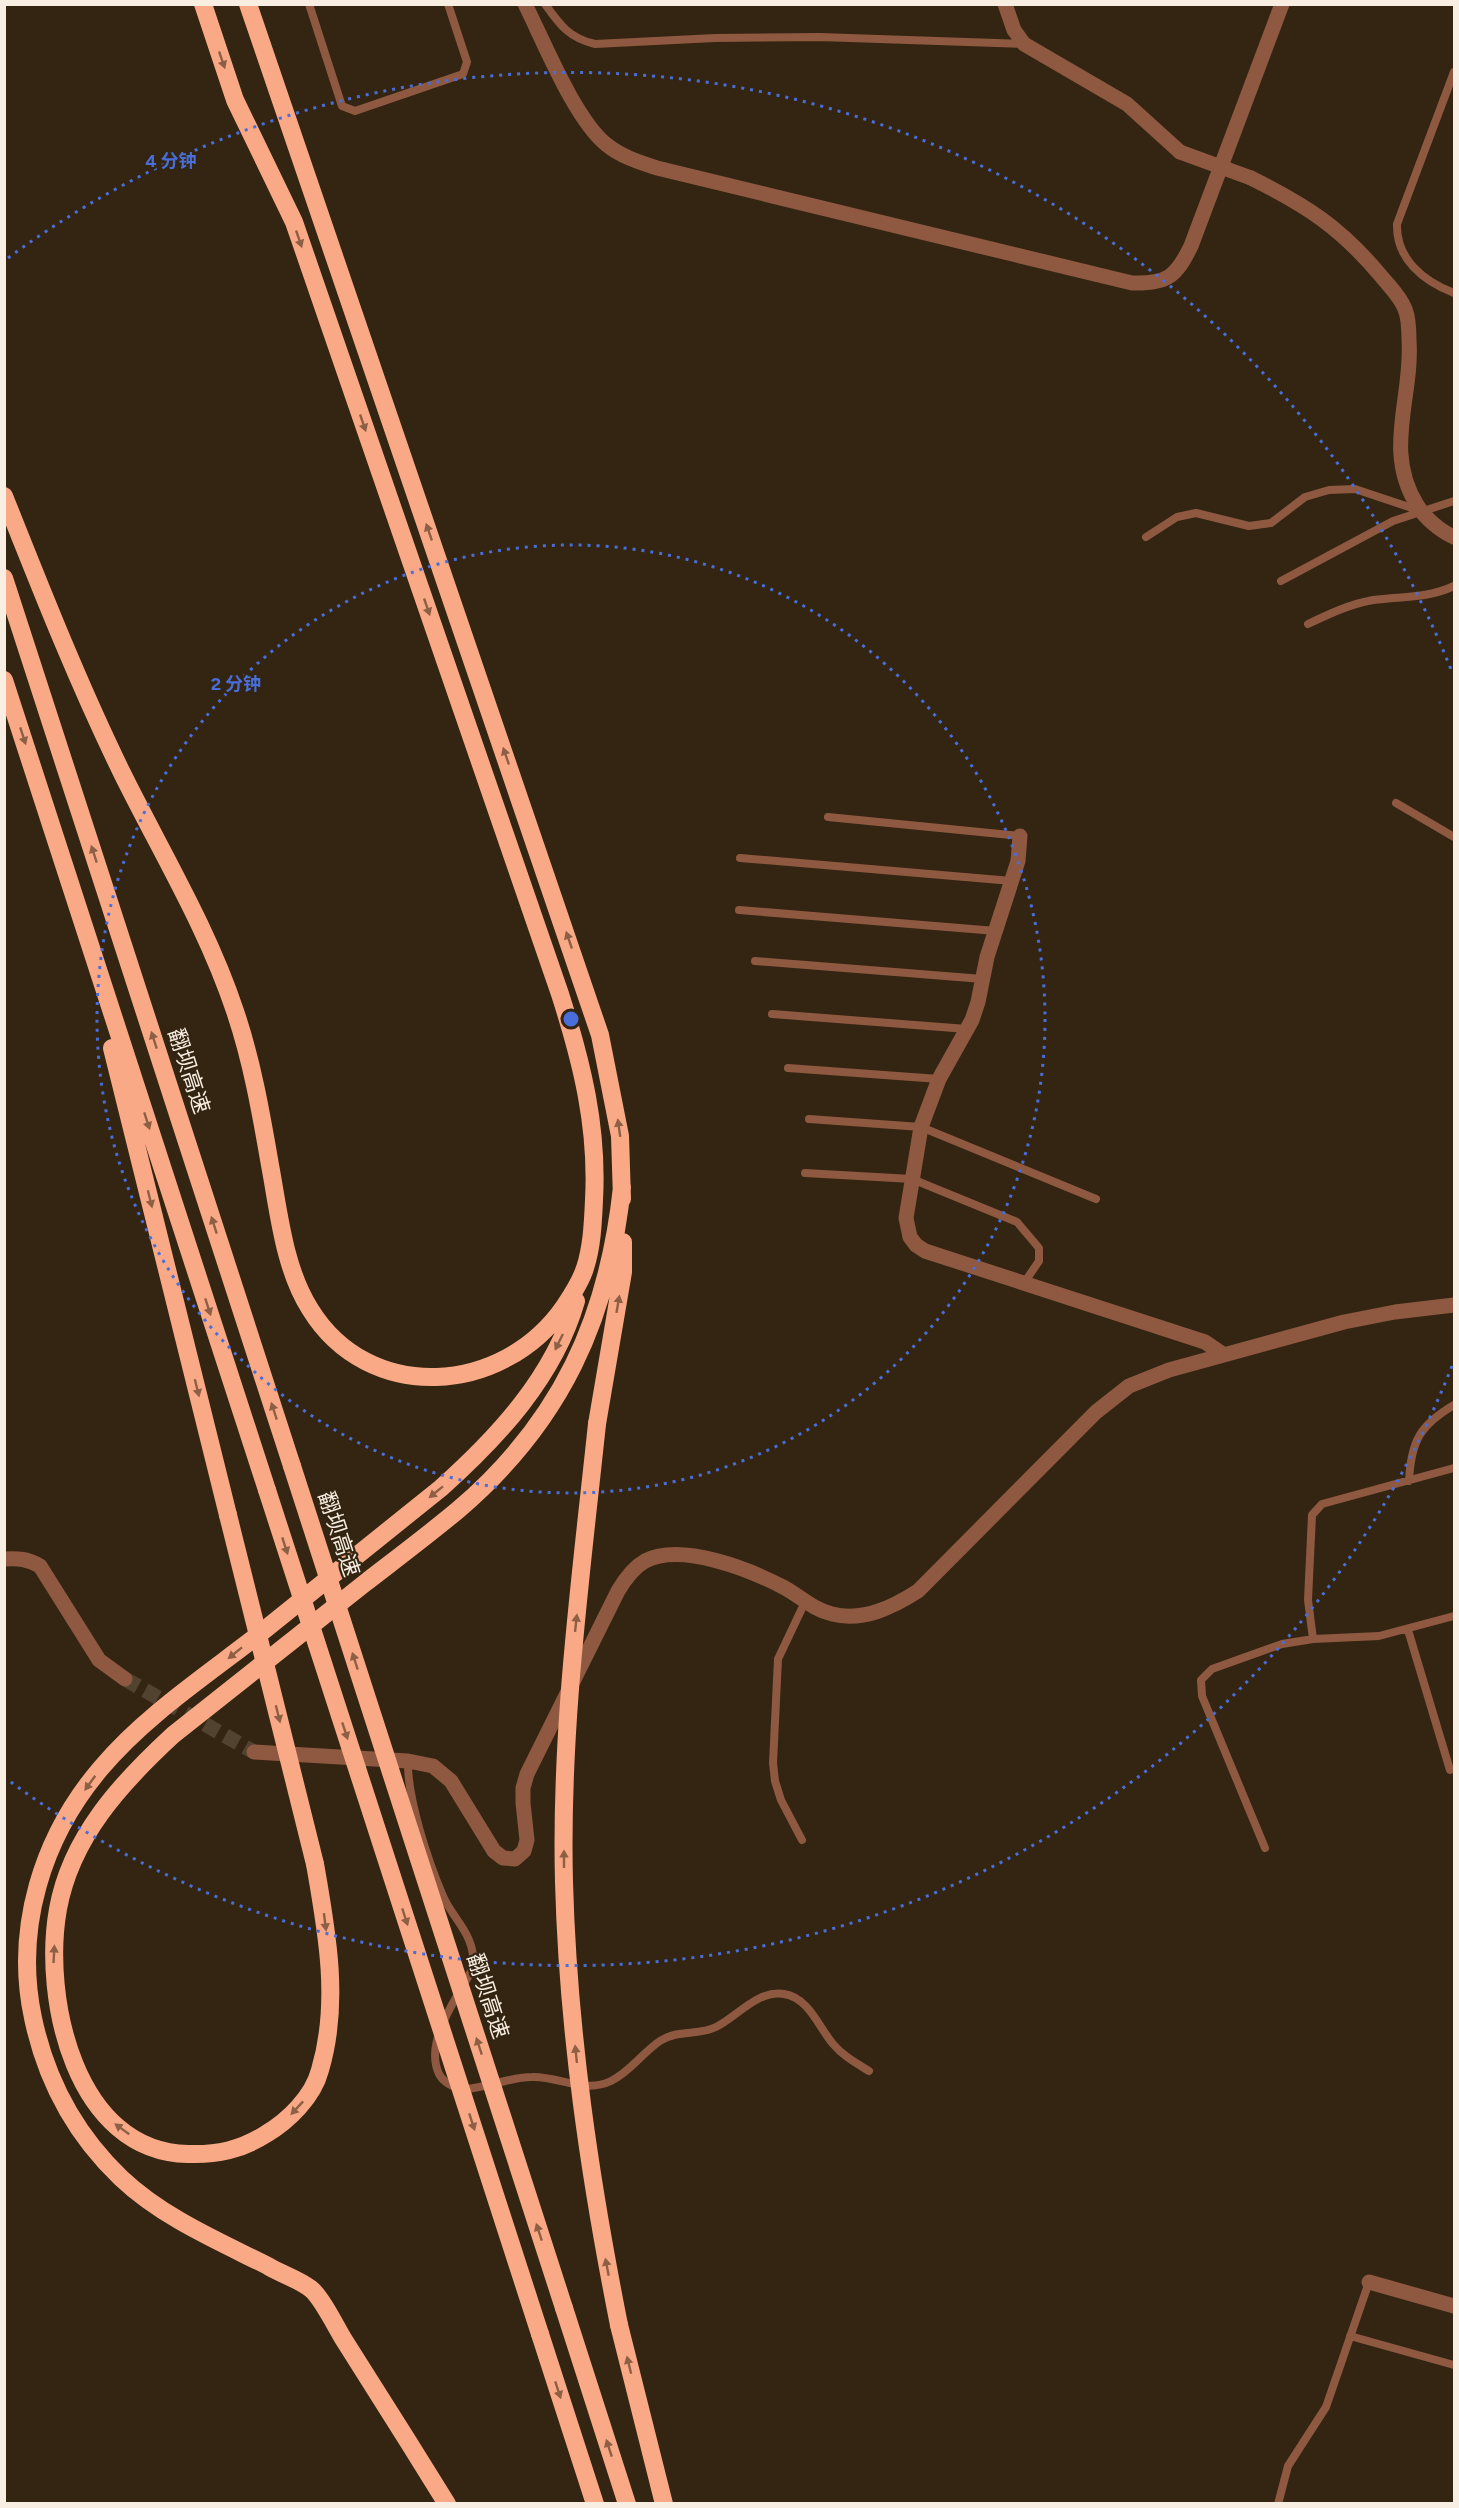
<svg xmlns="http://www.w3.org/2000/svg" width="1459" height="2508" font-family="Figtree,'Noto Sans SC',sans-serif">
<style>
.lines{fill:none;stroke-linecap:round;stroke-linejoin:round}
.minor-tunnel{stroke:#514330;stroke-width:15;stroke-dasharray:15 8;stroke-linecap:butt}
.service{stroke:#8e5841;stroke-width:8}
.minor{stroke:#8e5841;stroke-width:15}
.tertiary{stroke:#8e5841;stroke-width:15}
.motorway{stroke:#faa987;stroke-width:18}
.minor-bridge{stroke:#8e5841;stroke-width:15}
.motorway-bridge{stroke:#faa987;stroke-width:18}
.oneway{fill:#8d6046}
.ring{fill:none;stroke:#496eda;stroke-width:3;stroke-dasharray:3 6}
.labels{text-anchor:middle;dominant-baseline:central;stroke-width:4.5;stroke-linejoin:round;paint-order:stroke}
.street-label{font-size:22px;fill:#f8eee2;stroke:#332511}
.centre{fill:#496eda;stroke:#332511;stroke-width:3}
.ring-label{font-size:18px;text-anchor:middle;font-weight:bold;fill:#496eda;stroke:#332511;stroke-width:4.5;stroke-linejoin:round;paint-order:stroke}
</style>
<rect width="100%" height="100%" fill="#332511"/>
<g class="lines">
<!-- minor-tunnel -->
<path class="minor-tunnel" d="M125,1679L254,1752"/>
<!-- service -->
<path class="service" d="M309,4L342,106L355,111L463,74L467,62L448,4
M545,4C560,25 569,38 595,44L715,38L820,37L1023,44
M1454,72L1397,224C1396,259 1423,281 1454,293
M1146,537L1177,517L1196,513L1249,526L1271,523L1305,497L1329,490L1355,489L1418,510
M1281,581L1393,521L1454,501
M1308,624C1329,614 1350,604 1373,600C1403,596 1426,599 1454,586
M1396,803L1454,837
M828,817L1020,836
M740,858L1012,881
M739,910L996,931
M755,961L983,979
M772,1014L967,1029
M788,1068L939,1079
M809,1119L921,1127L1096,1199
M805,1173L912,1179L1017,1222L1039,1248V1261L1024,1283
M1409,1481C1411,1441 1420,1425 1454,1405
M1408,1630L1450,1770
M1313,1639L1308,1600L1312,1515L1322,1504L1454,1468
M408,1761C407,1798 428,1861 443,1896C452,1917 471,1932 473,1956C475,1969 467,1978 461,1989C448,2011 426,2047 439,2074C444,2083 455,2089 465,2089C487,2088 509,2077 532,2077C559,2076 584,2094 611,2081C630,2072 642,2053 660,2041C678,2029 698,2036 716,2027C738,2016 757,1990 784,1994C809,1998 818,2026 833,2044C843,2056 856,2063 869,2071
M802,1840L781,1800L775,1781L773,1763L778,1659L805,1602
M1265,1848L1202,1696L1201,1680L1212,1669L1282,1644L1313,1639L1379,1636L1454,1616
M1350,2336L1454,2365
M1278,2504L1288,2466L1326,2407L1369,2282"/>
<!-- minor -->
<path class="minor" d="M1005,4L1014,30L1024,44L1127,104L1180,152
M1251,178C1307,206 1340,227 1381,276C1389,286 1400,296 1405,309C1409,319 1409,330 1409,340C1413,398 1383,450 1417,505C1425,518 1440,531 1454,537
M1020,836L1018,861L987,957L978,1002L972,1020L939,1079L921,1127L906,1218L910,1237L916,1245L925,1251L1205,1342L1224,1355
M4,1559C18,1558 28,1559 40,1566L99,1660L125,1679
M254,1752L408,1761L433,1766L451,1781L494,1851L503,1858L515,1859L524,1851L527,1840L523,1803V1788L527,1774L618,1591C625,1579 633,1568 645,1561C682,1542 751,1570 785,1588C801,1597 814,1610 832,1614C863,1622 893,1607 918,1591L1096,1412L1129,1386L1169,1370L1344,1322L1395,1312L1454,1305
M1369,2282L1454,2306"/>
<!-- tertiary -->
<path class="tertiary" d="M525,4C544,42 575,120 607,145C622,157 639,162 657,168L1132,283C1167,284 1176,277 1191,246L1282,4"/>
<!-- motorway -->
<path class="motorway" d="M248,4L600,1035L620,1136L622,1199
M4,496C41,589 78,683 122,773C161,852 207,927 235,1011C252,1061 261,1113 270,1165C279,1213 284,1268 310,1309C369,1405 503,1395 564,1307C572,1295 581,1281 585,1268C592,1247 593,1222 594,1200C598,1127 582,1063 560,994L294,222L235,100L203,4
M4,578L292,1466
M4,680L267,1490
M112,1048L228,1515
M597,1424L623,1272V1242
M315,1864C327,1932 340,2003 320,2070C313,2097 288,2121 266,2134C241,2150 217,2155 188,2154C75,2152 42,1998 58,1909C71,1837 121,1783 173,1735C237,1684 301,1634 365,1583C396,1559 428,1535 458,1510C561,1422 608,1319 622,1187
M564,2308L627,2504
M619,2325L664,2504
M540,2334L595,2504
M447,2504C413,2449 379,2395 344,2340C336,2327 322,2298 311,2289C298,2279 281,2274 268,2266C218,2241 162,2217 121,2178C75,2134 46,2080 33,2018C14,1929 42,1837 101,1768C143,1718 201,1679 253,1639C315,1589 378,1539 441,1488C498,1437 554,1377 576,1301"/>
<!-- minor-bridge -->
<path class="minor-bridge" d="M1180,152L1251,178"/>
<!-- motorway-bridge -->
<path class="motorway-bridge" d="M597,1424C581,1576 560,1729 564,1882C568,2032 590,2179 619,2325
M292,1466L564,2308
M267,1490L540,2334
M228,1515L315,1864"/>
</g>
<!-- one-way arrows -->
<defs><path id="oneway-solid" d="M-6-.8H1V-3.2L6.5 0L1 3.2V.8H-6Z" transform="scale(1.5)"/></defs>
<g class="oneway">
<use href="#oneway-solid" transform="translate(222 60) rotate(71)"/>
<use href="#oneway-solid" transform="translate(299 239) rotate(71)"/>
<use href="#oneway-solid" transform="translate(363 423) rotate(71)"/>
<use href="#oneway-solid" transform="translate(429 532) rotate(-109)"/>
<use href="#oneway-solid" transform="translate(427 607) rotate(71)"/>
<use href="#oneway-solid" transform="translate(23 736) rotate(72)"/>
<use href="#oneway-solid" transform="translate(506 756) rotate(-109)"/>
<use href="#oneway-solid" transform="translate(94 854) rotate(-108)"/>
<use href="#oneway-solid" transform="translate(569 940) rotate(-109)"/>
<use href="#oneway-solid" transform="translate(154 1040) rotate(-108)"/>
<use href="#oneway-solid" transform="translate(147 1121) rotate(72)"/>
<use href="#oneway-solid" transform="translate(619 1128) rotate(-98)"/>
<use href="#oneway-solid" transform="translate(150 1199) rotate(76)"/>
<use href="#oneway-solid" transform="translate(214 1225) rotate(-108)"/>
<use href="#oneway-solid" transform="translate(618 1304) rotate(-80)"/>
<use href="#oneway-solid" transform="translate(208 1307) rotate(72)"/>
<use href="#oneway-solid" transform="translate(559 1342) rotate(116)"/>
<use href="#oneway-solid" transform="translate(197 1388) rotate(76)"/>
<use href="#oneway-solid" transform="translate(274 1411) rotate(-108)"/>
<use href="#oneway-solid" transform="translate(436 1492) rotate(141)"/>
<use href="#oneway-solid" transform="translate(285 1546) rotate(72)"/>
<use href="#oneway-solid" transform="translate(576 1623) rotate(-84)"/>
<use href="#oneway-solid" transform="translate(235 1653) rotate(141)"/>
<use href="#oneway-solid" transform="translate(355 1661) rotate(-108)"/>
<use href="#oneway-solid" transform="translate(278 1714) rotate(76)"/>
<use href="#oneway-solid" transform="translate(345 1731) rotate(72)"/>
<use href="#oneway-solid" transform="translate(90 1783) rotate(126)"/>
<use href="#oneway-solid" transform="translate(564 1859) rotate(-90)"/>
<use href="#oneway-solid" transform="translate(405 1917) rotate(72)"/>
<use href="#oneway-solid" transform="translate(325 1922) rotate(83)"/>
<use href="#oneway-solid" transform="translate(54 1954) rotate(-87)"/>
<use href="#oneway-solid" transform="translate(479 2046) rotate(-108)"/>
<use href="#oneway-solid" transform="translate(576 2054) rotate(-96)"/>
<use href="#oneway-solid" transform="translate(297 2108) rotate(133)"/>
<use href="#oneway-solid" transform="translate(472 2122) rotate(72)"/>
<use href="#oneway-solid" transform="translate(122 2129) rotate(-144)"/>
<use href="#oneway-solid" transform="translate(539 2232) rotate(-108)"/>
<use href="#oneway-solid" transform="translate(607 2267) rotate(-101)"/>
<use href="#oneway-solid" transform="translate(629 2365) rotate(-104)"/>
<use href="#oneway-solid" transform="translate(558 2390) rotate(72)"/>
<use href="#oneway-solid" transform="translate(609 2448) rotate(-108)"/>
</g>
<!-- distance rings -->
<g class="ring">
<circle cx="571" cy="1019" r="474"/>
<path d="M1452 1366A947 947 0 0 1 8 1780M8 258A947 947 0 0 1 1452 672"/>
</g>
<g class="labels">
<!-- street labels -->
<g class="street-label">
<text transform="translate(189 1071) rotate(72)">翻坝高速</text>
<text transform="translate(339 1534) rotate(72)">翻坝高速</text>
<text transform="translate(488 1996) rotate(72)">翻坝高速</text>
</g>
</g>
<circle cx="571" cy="1019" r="9" class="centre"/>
<g class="ring-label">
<text x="171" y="167">4 分钟</text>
<text x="236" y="690">2 分钟</text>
</g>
<!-- border -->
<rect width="1459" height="2508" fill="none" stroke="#f8eee2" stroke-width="12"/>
</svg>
